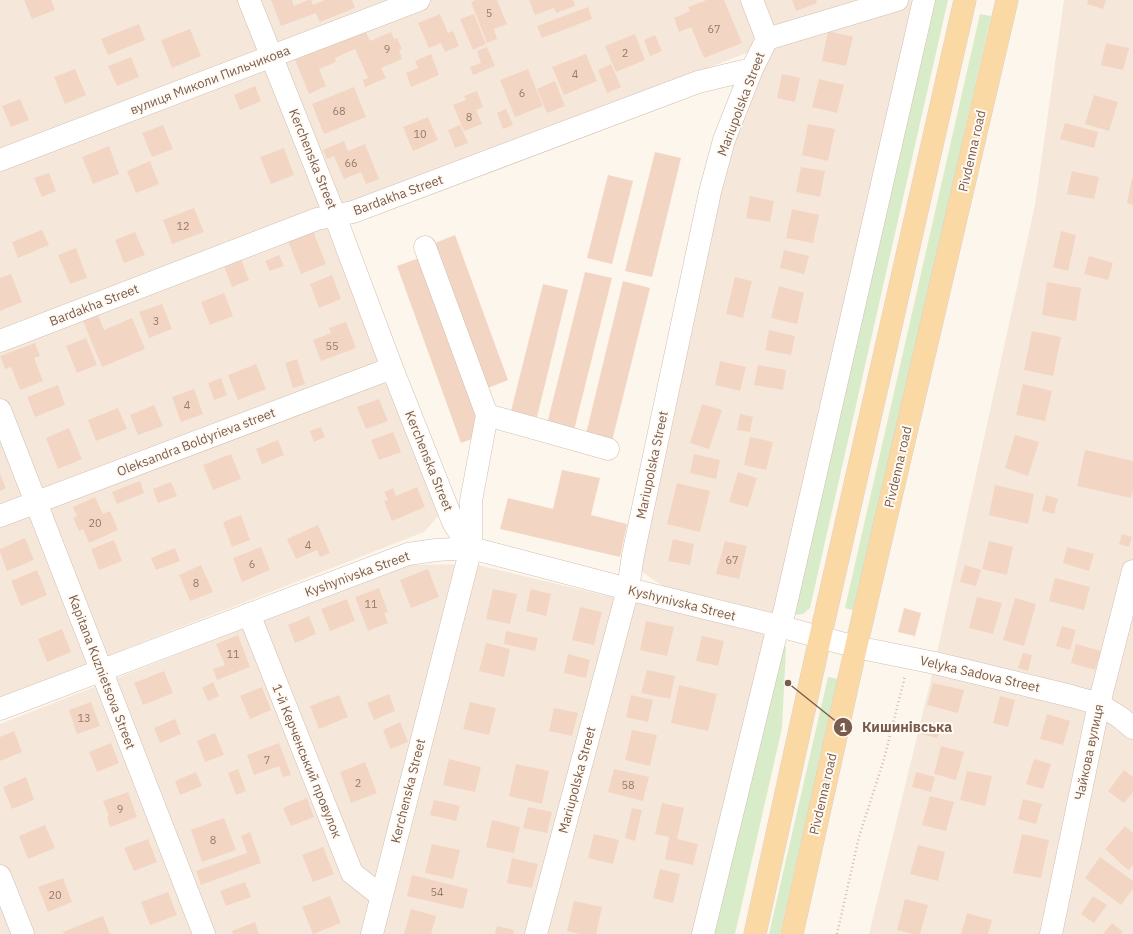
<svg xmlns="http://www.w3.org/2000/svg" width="1133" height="934" font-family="'IBM Plex Sans',sans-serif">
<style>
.residential{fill:#f5e8da}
.green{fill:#d8ecc9}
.building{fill:#f3d5c3}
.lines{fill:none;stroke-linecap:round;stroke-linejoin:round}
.minor-casing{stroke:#d1beb0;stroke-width:23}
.major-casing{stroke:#dad1cd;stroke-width:23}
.path{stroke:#d9b8a5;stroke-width:2.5;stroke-dasharray:1 3;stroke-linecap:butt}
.minor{stroke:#fff;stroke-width:22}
.major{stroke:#fbd9a5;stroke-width:22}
.labels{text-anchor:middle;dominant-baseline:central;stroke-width:4;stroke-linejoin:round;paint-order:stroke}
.number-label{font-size:11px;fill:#987a6a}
.street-label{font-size:13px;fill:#7a5c4d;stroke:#fffaf3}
.leader{fill:none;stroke:#7a5c4d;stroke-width:1.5}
.callout-dot{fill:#7a5c4d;stroke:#fffaf3;stroke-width:1.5}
.mark-label{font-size:12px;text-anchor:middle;font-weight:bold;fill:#fff}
.callout-label{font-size:14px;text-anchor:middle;font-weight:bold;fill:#7a5c4d;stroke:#fffaf3;stroke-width:4;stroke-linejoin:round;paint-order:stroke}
</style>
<rect width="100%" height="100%" fill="#fdf6ec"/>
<!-- residential -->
<path class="residential" d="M0,0H918L777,614L663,586L641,571L749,52L347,207L320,210L440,514L424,532L0,698Z
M1064,0H1133V934H869L933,671L1035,205Z
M474,564L770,635L697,934H0V724L405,565Z"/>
<!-- green -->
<path class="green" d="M930,0H948L810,608L803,614L794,615Z
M980,14L991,16L855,611L845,608Z
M779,646L786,647L782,728L735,934H710Z
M828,677L838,679L780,934H769Z"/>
<!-- building -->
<path class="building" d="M24,0H51L55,10L32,19Z
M271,0H292L294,6L308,0H311L313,5L325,0H352L355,8L320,22L316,13L281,26Z
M476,0H497L507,24L494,29L497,39L487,43L471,2Z
M529,0H573L575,6L556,13L554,8L535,15Z
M707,0H724L742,43L704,58L691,27L679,32L674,18L690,11L688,7Z
M792,0H816L817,3L796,11Z
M1088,0H1106L1103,9L1087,4Z
M588,7L592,19L542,38L537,26Z
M440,14L448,33L453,31L459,46L445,52L441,43L429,48L418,23Z
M474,14L486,44L473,50L460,19Z
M139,24L145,40L108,55L101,39Z
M190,29L201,56L172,68L161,40Z
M365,30L370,41L391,32L394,39L397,38L402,49L399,50L402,59L381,68L386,78L365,87L363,80L368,78L355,49L335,58L336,62L319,69L326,86L309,94L295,60Z
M828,31L853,37L846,66L822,61Z
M635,34L645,60L616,72L605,46Z
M655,35L662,51L650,56L644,40Z
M1106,43L1129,48L1123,70L1101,65Z
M487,47L495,66L473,75L470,67L481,63L477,51Z
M431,54L439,75L411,87L406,73L418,68L415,61Z
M586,54L597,81L564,95L552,67Z
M131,57L139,77L117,86L108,66Z
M611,64L621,87L607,93L598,70Z
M75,69L86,95L65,104L54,77Z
M528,69L543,106L515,117L500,80Z
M782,74L800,78L795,102L777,98Z
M819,79L844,85L837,113L812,107Z
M555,81L565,106L547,113L537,89Z
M255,86L261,101L240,110L234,95Z
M354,87L366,117L324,134L312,104Z
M477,91L483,107L476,110L482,124L464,131L453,105L466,100L464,96Z
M1094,95L1118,102L1109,131L1085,124Z
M20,99L29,120L11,127L2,106Z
M506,109L513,125L503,129L497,113Z
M428,117L438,140L413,151L403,127Z
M1065,123L1098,132L1094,148L1060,139Z
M808,124L835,129L828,161L802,155Z
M163,125L173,149L152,157L142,133Z
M460,125L468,143L455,148L448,130Z
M344,141L348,151L365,144L379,179L366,184L361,172L344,179L334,156L327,159L323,150Z
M109,146L119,174L93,184L82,157Z
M284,148L294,175L271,184L260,157Z
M655,152L681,158L652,277L625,271Z
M150,161L159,184L136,193L127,171Z
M801,167L825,171L820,197L796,192Z
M1072,171L1099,177L1094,199L1067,194Z
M49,173L56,191L42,197L34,178Z
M608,175L633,181L612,264L587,258Z
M1132,178H1133V205L1127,203Z
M750,196L774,201L770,222L746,218Z
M194,208L204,232L172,244L163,220Z
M792,209L819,215L813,243L786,238Z
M42,230L49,245L18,258L12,242Z
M313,231L326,264L301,274L288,241Z
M1061,231L1076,235L1068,271L1053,267Z
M135,232L145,255L124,263L115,240Z
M455,235L508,380L483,390L430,245Z
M76,248L87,278L70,284L58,255Z
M784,250L809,256L804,274L780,268Z
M279,255L284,266L270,271L265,261Z
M1089,256L1113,263L1108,280L1084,274Z
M422,257L480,417L477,437L461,443L397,266Z
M241,259L249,280L232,287L224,266Z
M585,272L612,278L574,430L547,424Z
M11,274L22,302L0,311V278Z
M332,275L341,299L319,308L310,284Z
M735,277L752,281L743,318L726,314Z
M623,281L650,288L612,441L586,434Z
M1047,282L1081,288L1076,321L1042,315Z
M543,284L568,290L537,417L511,411Z
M779,286L804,293L797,324L771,318Z
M224,293L233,316L210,325L201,302Z
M162,304L172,329L149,338L139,312Z
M98,315L104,330L132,318L145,349L102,367L83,321Z
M346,322L356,348L321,361L313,340L331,333L329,328Z
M769,330L795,336L791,355L765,350Z
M1032,331L1061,337L1053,376L1024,370Z
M86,338L97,365L77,373L66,346Z
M35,343L40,356L34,358L43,381L20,390L11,367L5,369L0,356Z
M297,359L305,384L293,388L285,363Z
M720,361L746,367L740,391L715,385Z
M256,364L266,389L238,400L228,375Z
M758,365L786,370L783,390L754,385Z
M221,378L227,395L214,400L208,383Z
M1023,384L1052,391L1045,421L1016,415Z
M58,385L65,405L35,417L27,397Z
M194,389L203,414L181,422L172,397Z
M379,399L388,421L366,429L357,407Z
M702,404L722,410L709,449L690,443Z
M154,405L163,426L138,435L130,415Z
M118,408L127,429L96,441L88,420Z
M740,414L753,417L750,432L737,430Z
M321,427L325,437L314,442L310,431Z
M69,428L82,459L58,469L46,438Z
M393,432L401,452L379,460L371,440Z
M1015,435L1039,442L1028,476L1005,468Z
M750,437L773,442L766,470L744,465Z
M278,440L284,455L262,464L256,449Z
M1085,450L1133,461V491L1131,498L1077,486Z
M231,454L241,479L213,490L203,465Z
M694,454L720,460L716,479L690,473Z
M562,470L600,478L591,515L627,524L620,557L500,529L508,498L553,509Z
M738,472L757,478L748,507L729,502Z
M0,474L6,488L0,491Z
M140,481L144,493L117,504L112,492Z
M171,482L177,496L158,503L153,489Z
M677,483L710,491L700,532L667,524Z
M995,485L1034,494L1028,524L989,515Z
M417,487L425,507L392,521L384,501L388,500L384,492L393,488L396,496Z
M1046,495L1058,499L1054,514L1042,511Z
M95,497L103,514L110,511L118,530L89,543L83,529L79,531L73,518L77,516L73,507Z
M241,515L250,540L232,547L223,522Z
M318,525L330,553L320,557L317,550L296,559L287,539Z
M1122,534L1132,537L1129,547L1119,544Z
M25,538L34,560L7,571L0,552V549Z
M673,539L694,544L690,565L668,561Z
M114,540L122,561L99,570L91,549Z
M725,541L747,546L739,579L716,574Z
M989,541L1013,547L1007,575L982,569Z
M261,547L270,570L242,582L233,558Z
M1067,547L1094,554L1089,571L1063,563Z
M175,548L180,561L156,570L151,558Z
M201,565L213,592L190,601L179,575Z
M965,565L981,570L976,586L960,582Z
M428,569L439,597L411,608L400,580Z
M37,570L47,595L21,606L11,581Z
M1055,578L1090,587L1084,610L1049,601Z
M379,588L388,612L384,613L388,623L368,631L355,597Z
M493,589L517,594L510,624L486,619Z
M531,589L551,594L546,616L526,611Z
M977,597L1002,603L993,634L969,628Z
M1015,598L1036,604L1024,646L1003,640Z
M347,599L355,621L330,631L321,609Z
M580,607L602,612L594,645L572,640Z
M904,608L921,613L915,636L898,632Z
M309,616L316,634L295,643L288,625Z
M646,621L674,627L667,656L640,650Z
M1062,626L1076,630L1070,650L1056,646Z
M62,629L71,652L47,662L38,639Z
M506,631L538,638L535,651L504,644Z
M238,635L250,667L217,680L213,669L225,665L216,644Z
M702,636L724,641L718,666L696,661Z
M486,643L510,649L504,677L479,671Z
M1076,644L1101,651L1095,670L1071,663Z
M1023,653L1032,655L1028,671L1018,668Z
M568,654L590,660L586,678L564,673Z
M647,670L675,676L670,699L641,693Z
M164,671L173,693L143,705L134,683Z
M213,682L219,696L208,701L202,688Z
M933,683L964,690L958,713L927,705Z
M679,685L717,694L708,731L671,723Z
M262,687L271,710L250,719L240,696Z
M389,694L395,711L374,720L367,703Z
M339,695L348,717L319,729L310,706Z
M631,695L653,700L648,722L626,717Z
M1000,696L1015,700L1008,727L993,723Z
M91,702L100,726L77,734L69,710Z
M470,702L496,708L489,735L463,729Z
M554,708L578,713L572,736L549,731Z
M1047,714L1070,721L1063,745L1040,739Z
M175,719L181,734L160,743L154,728Z
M400,722L408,742L390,749L383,730Z
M925,723L941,727L937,738L922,734Z
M632,730L657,735L650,766L625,760Z
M14,731L22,752L0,761V737Z
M215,733L224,755L205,762L197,741Z
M111,743L119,763L97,772L89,752Z
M279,743L291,775L283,777L279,766L254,775L247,755Z
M941,746L964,752L956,780L934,774Z
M449,759L481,767L475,792L443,785Z
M1034,759L1051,764L1043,789L1026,784Z
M365,762L377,793L351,803L340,772Z
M516,764L549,771L542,804L509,796Z
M238,769L246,791L236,795L228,773Z
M614,769L649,777L643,801L608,792Z
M1124,770L1133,777V792L1124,803L1108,791Z
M967,771L992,776L985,806L960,800Z
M196,772L202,786L180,795L175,781Z
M916,772L935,777L931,792L912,787Z
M26,777L34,800L12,809L3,787Z
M128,792L137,817L110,827L107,817L109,816L103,801Z
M930,796L954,802L946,831L922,825Z
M307,798L314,817L291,826L283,808Z
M1023,799L1042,804L1036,824L1018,819Z
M434,800L460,806L456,821L430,815Z
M662,803L684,808L677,839L698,844L693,865L665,859L669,837L655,834Z
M528,807L552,812L547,833L523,828Z
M632,808L642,810L635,841L625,838Z
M224,818L236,850L202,862L191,830Z
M492,820L520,827L514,853L486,847Z
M45,825L55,848L28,859L19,836Z
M1125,826L1133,833V865L1128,870L1105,849Z
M250,832L261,863L201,885L196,871L247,853L241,836Z
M594,834L619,840L613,864L588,858Z
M1022,834L1049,840L1041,878L1013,873Z
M148,839L157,862L134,871L124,848Z
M432,844L460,850L453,879L425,873Z
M918,845L945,852L938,881L910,874Z
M323,847L334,874L313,882L302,855Z
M1100,857L1133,881V889L1121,905L1085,878Z
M512,858L538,864L532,888L507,883Z
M660,869L680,874L673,903L653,898Z
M412,875L468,889L463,909L407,896Z
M63,878L72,902L48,912L38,887Z
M245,882L251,897L226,906L220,891Z
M168,892L177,915L150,925L141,902Z
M330,896L341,923L313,934L302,907Z
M1093,896L1107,905L1094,923L1081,914Z
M905,899L928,905L920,934H914L897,930Z
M574,901L602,907L596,934H580L567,931Z
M411,909L436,916L431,934H404Z
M967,913L992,920L988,934H961Z
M103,916L110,934H64L63,932Z
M255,922L259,934H233L232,931Z
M1112,923L1123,932L1121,934H1103Z
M497,926L514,930L513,934H495Z"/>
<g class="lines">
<!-- minor casing -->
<g class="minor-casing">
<path id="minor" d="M249,0L335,216L392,368L453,522L456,527L471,548
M767,39L897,0
M0,160L419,0
M0,341L317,219L353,212L698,82L752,69
M0,410L204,934
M487,415L608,449
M0,516L392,368
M249,614L352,873L381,896
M0,709L408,554L436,550L471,548L628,589L779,626L856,647L935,663L1071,696L1099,704L1121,718L1133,728
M0,876L23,934
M372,934L471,548V501L487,415L425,247
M536,934L628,589L633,555L710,192L724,140L752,69L767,39L752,0
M703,934L775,638L784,613L924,0
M1051,934L1099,704L1133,571"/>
</g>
<!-- major casing -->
<g class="major-casing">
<path id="major" d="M755,934L820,638L965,0
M792,934L856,647L1007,0"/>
</g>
<!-- path -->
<path class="path" d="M837,934L859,837L884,759L905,676"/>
<!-- minor -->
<use href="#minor" class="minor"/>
<!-- major -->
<use href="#major" class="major"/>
</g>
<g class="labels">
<!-- number labels -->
<g class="number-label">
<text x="489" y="13">5</text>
<text x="714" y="29">67</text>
<text x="387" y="49">9</text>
<text x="625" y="53">2</text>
<text x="575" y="74">4</text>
<text x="522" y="93">6</text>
<text x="339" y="111">68</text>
<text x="469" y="117">8</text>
<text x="420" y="134">10</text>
<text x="351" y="163">66</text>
<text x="183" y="226">12</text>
<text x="156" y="321">3</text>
<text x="332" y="346">55</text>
<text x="187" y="405">4</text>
<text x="95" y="523">20</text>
<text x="308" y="545">4</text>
<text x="732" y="560">67</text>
<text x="252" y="564">6</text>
<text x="196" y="583">8</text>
<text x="371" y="604">11</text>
<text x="233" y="654">11</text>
<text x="84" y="718">13</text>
<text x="267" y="760">7</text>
<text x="358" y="783">2</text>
<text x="628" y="785">58</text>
<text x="120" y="809">9</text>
<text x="213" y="840">8</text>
<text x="437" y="892">54</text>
<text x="55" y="895">20</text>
</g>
<!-- street labels -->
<g class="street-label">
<text transform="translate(210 80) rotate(-21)">вулиця Миколи Пильчикова</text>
<text transform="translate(741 104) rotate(-69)">Mariupolska Street</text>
<text transform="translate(972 151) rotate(-77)">Pivdenna road</text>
<text transform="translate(313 159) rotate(68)">Kerchenska Street</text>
<text transform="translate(398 195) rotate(-20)">Bardakha Street</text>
<text transform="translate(94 305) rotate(-21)">Bardakha Street</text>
<text transform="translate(196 442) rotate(-21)">Oleksandra Boldyrieva street</text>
<text transform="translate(429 461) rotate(68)">Kerchenska Street</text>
<text transform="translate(652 465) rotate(-78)">Mariupolska Street</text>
<text transform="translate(898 467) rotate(-77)">Pivdenna road</text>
<text transform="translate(357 574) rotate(-20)">Kyshynivska Street</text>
<text transform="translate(682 603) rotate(14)">Kyshynivska Street</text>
<text transform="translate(102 672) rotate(69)">Kapitana Kuznietsova Street</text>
<text transform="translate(980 674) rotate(13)">Velyka Sadova Street</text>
<text transform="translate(1089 752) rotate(-78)">Чайкова вулиця</text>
<text transform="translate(307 761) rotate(68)">1-й Керченський провулок</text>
<text transform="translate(577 780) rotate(-75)">Mariupolska Street</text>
<text transform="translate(408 791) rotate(-76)">Kerchenska Street</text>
<text transform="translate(823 794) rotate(-77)">Pivdenna road</text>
</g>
</g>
<!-- callouts -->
<path class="leader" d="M788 683L843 727"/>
<g class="callout-dot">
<circle cx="788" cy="683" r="4"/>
<circle cx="843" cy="727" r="10"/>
</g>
<g class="mark-label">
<text x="843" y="732">1</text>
</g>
<g class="callout-label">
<text x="907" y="732">Кишинівська</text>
</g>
</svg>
